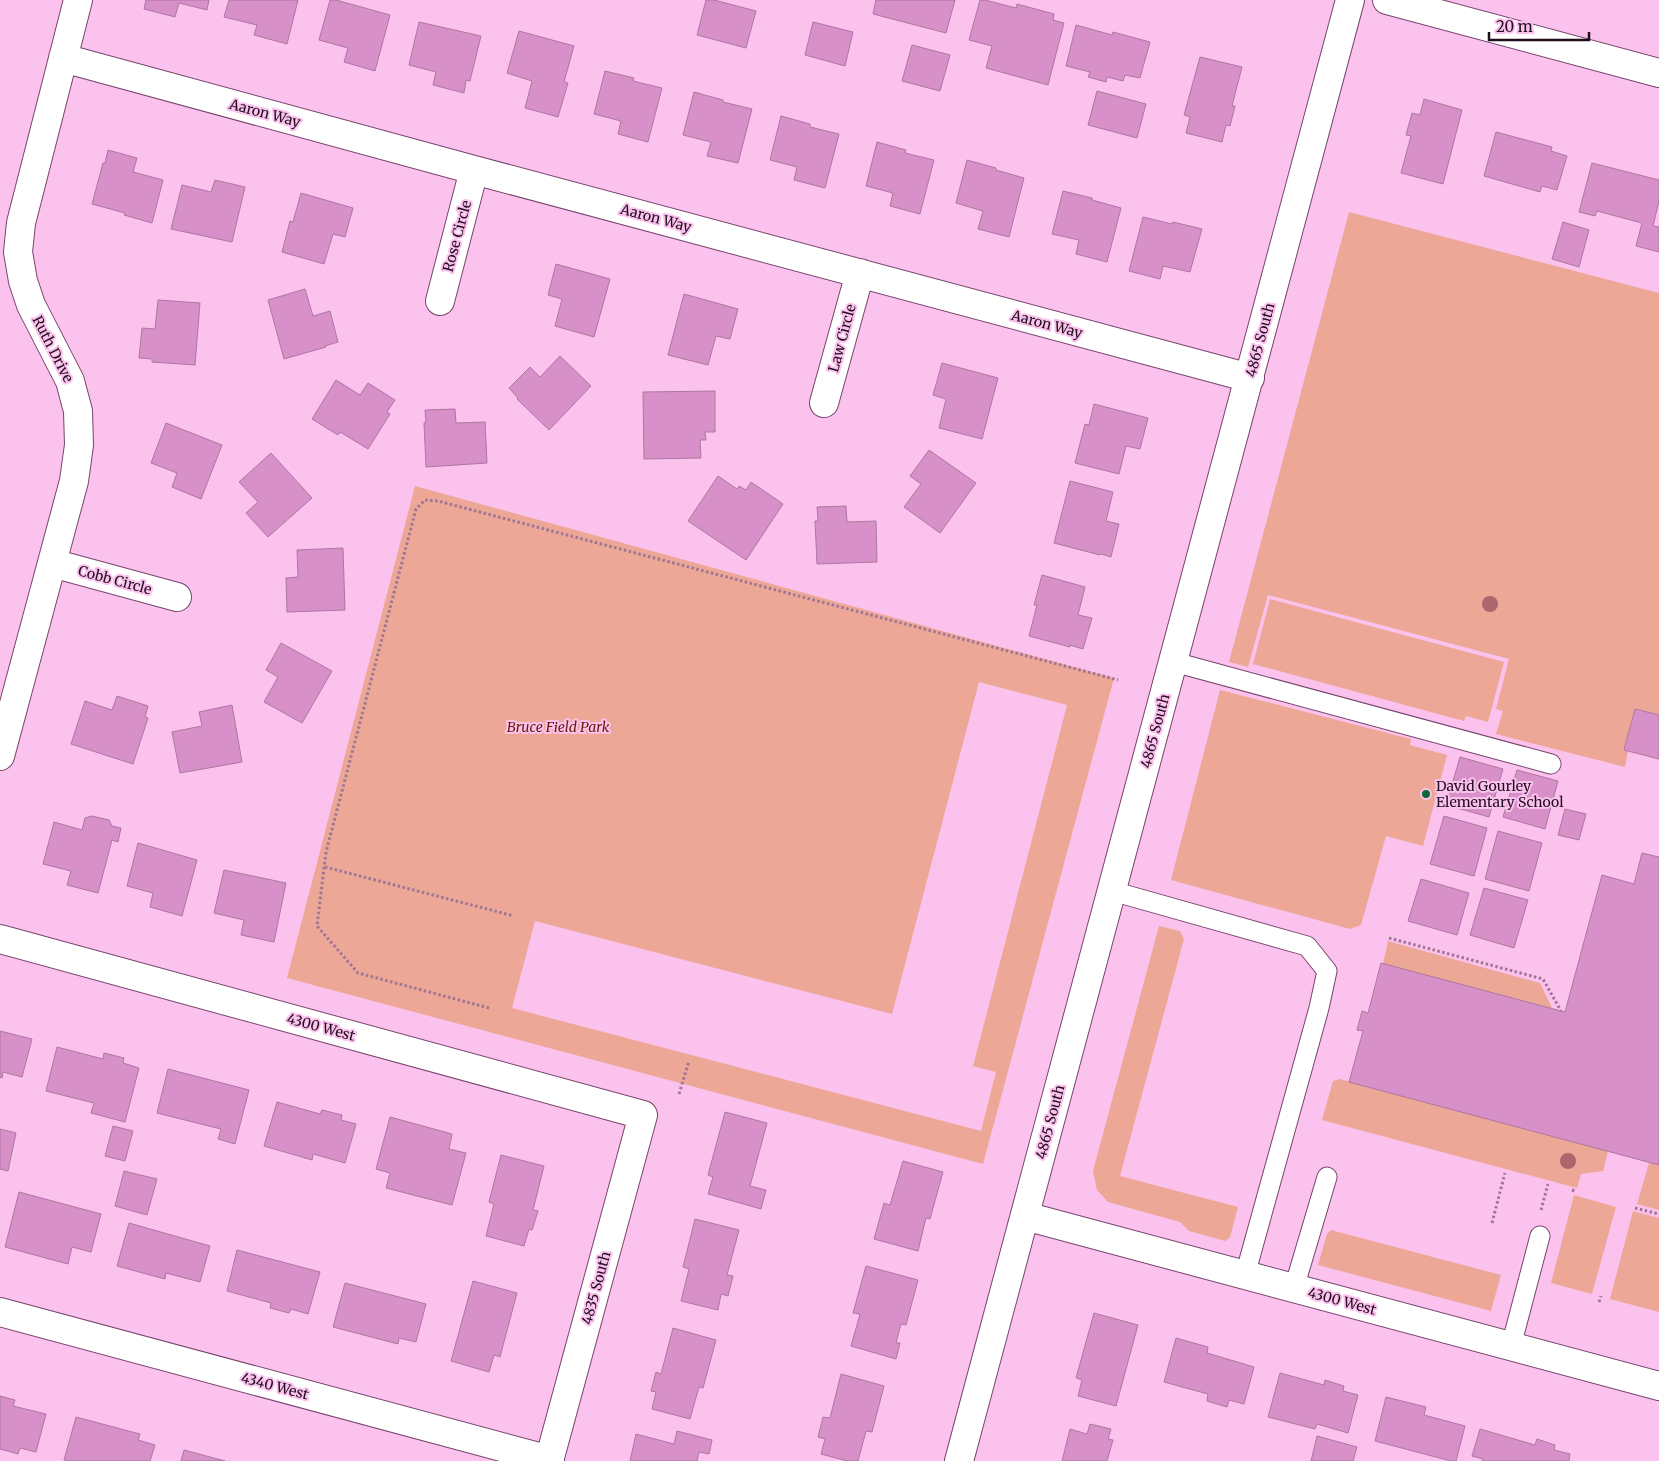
<svg xmlns="http://www.w3.org/2000/svg" width="1659" height="1461" font-family="Merriweather,serif">
<style>
.green{fill:#eca796;fill-rule:evenodd}
.building{fill:#d890c9;stroke:#ac77a0}
.lines{fill:none;stroke-linecap:round;stroke-linejoin:round}
.service-casing{stroke:#76456c;stroke-width:21}
.minor-casing{stroke:#76456c;stroke-width:30}
.tertiary-casing{stroke:#76456c;stroke-width:30}
.path{stroke:#9e7595;stroke-width:3;stroke-dasharray:2.5 2.5;stroke-linecap:butt}
.service{stroke:#fff;stroke-width:19}
.minor{stroke:#fff;stroke-width:28}
.tertiary{stroke:#fff;stroke-width:28}
.tree{fill:#ab666e}
.poi-dot{fill:#0b673a;stroke:#fcc2ee;stroke-width:2}
.labels{text-anchor:middle;dominant-baseline:central;stroke-width:4;stroke-linejoin:round;paint-order:stroke}
.street-label{font-size:14px;fill:#200d1d;stroke:#fcc2ee}
.park-label{font-size:14px;font-style:italic;fill:#681a05;stroke:#fcc2ee}
.poi-label{font-size:14px;fill:#200d1d;stroke:#fcc2ee;text-anchor:start}
</style>
<rect width="100%" height="100%" fill="#fcc2ee"/>
<!-- green -->
<path class="green" d="M1349,212L1659,293V715L1635,709L1624,750L1628,751L1625,767L1496,734L1503,711L1496,709L1509,659L1268,595L1248,667L1229,662Z
M415,486L1114,678L983,1164L287,978ZM979,682L1067,705L973,1066L996,1072L981,1131L512,1008L535,921L892,1014Z
M1270,599L1504,662L1488,722L1466,716L1464,721L1253,664Z
M1220,690L1411,739L1410,745L1447,755L1423,846L1386,836L1361,925L1350,929L1171,880Z
M1159,926L1180,931L1184,939L1120,1176L1238,1207L1230,1237L1225,1241L1189,1231L1180,1222L1108,1202L1097,1190L1093,1171Z
M1388,941L1540,983L1552,1008L1383,964Z
M1340,1079L1608,1151L1603,1171L1581,1174L1577,1188L1322,1120L1333,1081Z
M1649,1163L1659,1165V1210L1637,1204Z
M1574,1195L1616,1207L1592,1294L1551,1283Z
M1633,1211L1659,1218V1312L1610,1299Z
M1331,1230L1501,1275L1491,1311L1318,1265L1327,1234Z"/>
<!-- building -->
<path class="building" d="M146,0H209L207,10L179,3L175,17L144,9Z
M229,0H298L287,44L254,35L257,25L224,17Z
M330,0H336L390,15L375,71L344,62L348,48L319,40Z
M706,0H714L756,11L746,48L697,35Z
M876,0H955L946,33L873,14Z
M980,0H985L1016,8L1017,4L1054,14L1053,20L1064,23L1048,85L986,68L992,46L969,40Z
M419,22L481,36L470,81L466,80L464,93L433,85L436,72L409,65Z
M813,22L853,32L845,66L805,55Z
M1076,25L1112,35L1113,32L1150,42L1140,78L1125,75L1123,81L1107,77L1106,82L1088,77L1090,72L1066,66Z
M519,31L574,46L564,82L568,83L558,117L525,108L532,81L507,73Z
M912,45L950,55L940,91L902,81Z
M1200,57L1242,67L1232,106H1235L1230,126L1226,125L1222,142L1186,133L1190,117L1184,115Z
M605,71L634,78L633,81L662,88L648,142L618,134L621,121L594,114Z
M1097,91L1146,104L1137,138L1088,125Z
M694,92L723,100V102L752,109L738,163L707,156L711,142L683,135Z
M1424,99L1462,110L1443,184L1401,173L1411,136L1406,135L1412,113L1420,115Z
M781,116L810,124V127L839,134L825,188L794,180L797,167L770,160Z
M1496,132L1552,147L1551,151L1567,156L1557,190L1542,186L1540,192L1484,176Z
M877,142L906,150L905,153L934,160L920,214L890,206L893,193L866,186Z
M108,150L137,158L133,172L163,180L152,223L124,215L125,213L92,204L103,163H105Z
M967,160L996,168V170L1024,178L1009,237L978,229L983,211L956,203Z
M1592,163L1659,180V201L1653,226L1659,227V252L1636,246L1642,223L1597,211L1595,216L1579,212Z
M215,180L245,187L232,242L171,229L182,185L211,192Z
M1063,191L1092,198V200L1121,208L1107,262L1076,254L1079,240L1052,234Z
M301,193L353,208L345,237L333,234L324,264L282,252L290,221L293,222Z
M1143,217L1172,224L1173,222L1202,229L1190,272L1163,266L1160,279L1129,271Z
M1563,222L1589,230L1579,267L1552,259Z
M556,264L610,279L594,337L555,326L562,299L548,295Z
M305,289L313,316L330,311L338,342L325,346L326,347L284,359L268,300Z
M684,294L738,309L730,339L716,336L708,365L668,355Z
M158,300L200,303L195,365L152,362V359L139,358L142,328L155,329Z
M560,356L591,386L549,430L517,399L518,398L509,388L530,367L540,377Z
M942,363L998,378L982,439L939,428L946,399L933,395Z
M336,380L360,395L368,383L395,400L387,412L390,414L368,449L340,432L338,435L312,419Z
M715,391V432H705L706,440H700L701,458L644,459L643,392Z
M1094,404L1148,418L1140,449L1126,446L1119,474L1075,463L1085,424L1089,425Z
M455,409L456,423L485,422L487,463L426,467L424,423L426,422L425,410Z
M166,423L222,445L201,499L172,487L177,473L151,463Z
M929,450L976,483L940,533L904,507L921,484L910,476Z
M271,453L312,498L268,537L246,513L258,502L239,482Z
M718,476L737,489L739,486L746,490L751,482L783,504L746,560L688,521Z
M1070,481L1113,492L1106,521L1119,524L1111,557L1101,554L1100,555L1054,543Z
M846,506L847,522L876,521L877,562L817,564L815,521H818L817,507Z
M343,548L345,610L287,612L286,578L298,577L297,550Z
M1042,575L1085,587L1078,615L1092,618L1083,649L1070,645V647L1029,636L1037,605H1034Z
M281,643L332,671L302,723L264,702L278,677L266,670Z
M117,696L148,706L145,717L148,718L133,764L71,744L85,701L112,710Z
M232,705L242,762L180,773L172,732L202,726L199,712Z
M1635,709L1659,715V759L1624,750Z
M1460,757L1503,769L1489,817L1446,805Z
M1517,770L1558,781L1545,829L1503,817Z
M1565,809L1586,814L1579,840L1558,835Z
M92,816L109,820L112,826L121,828L118,842L112,840L98,893L67,885L71,871L43,864L54,822L82,830L85,818Z
M1444,816L1487,828L1474,876L1430,864Z
M1498,831L1542,843L1529,891L1485,879Z
M138,843L197,860L182,916L150,907L153,893L127,886Z
M1642,853L1659,857V1165L1349,1082L1363,1031L1357,1030L1362,1011L1368,1013L1381,963L1565,1012L1602,875L1634,884Z
M224,870L286,883L274,942L241,935L244,920L214,913Z
M1421,879L1469,893L1457,935L1408,921Z
M1484,888L1528,900L1514,948L1470,935Z
M0,1031L32,1039L22,1077L3,1072L2,1078L0,1077Z
M57,1047L103,1059L104,1053L124,1058L123,1063L139,1068L125,1122L91,1113L94,1103L46,1091Z
M168,1069L249,1090L235,1144L218,1139L221,1129L157,1113Z
M277,1102L320,1114L322,1110L342,1115L341,1120L356,1124L345,1163L313,1154L312,1160L264,1146Z
M725,1112L767,1123L750,1186L766,1190L761,1209L708,1194L713,1177L708,1175Z
M390,1117L452,1134L449,1149L466,1153L452,1205L386,1188L390,1173L376,1169Z
M113,1126L133,1131L125,1161L105,1156Z
M0,1129L16,1133L8,1171L0,1169Z
M501,1155L544,1166L533,1210L538,1211L532,1230L529,1229L524,1246L486,1236L494,1204L489,1202Z
M903,1161L943,1172L930,1219L926,1218L918,1251L874,1239L884,1203L890,1205Z
M124,1171L157,1179L147,1215L115,1206Z
M19,1192L101,1214L91,1252L72,1247L68,1264L5,1247Z
M695,1219L739,1230L727,1275L733,1276L728,1296L721,1294L718,1310L681,1301L689,1269L683,1267Z
M129,1223L210,1246L200,1282L166,1273L165,1279L117,1266Z
M237,1250L320,1272L308,1314L291,1309L289,1313L270,1308L271,1303L227,1291Z
M866,1266L918,1280L906,1325L901,1324L896,1343H900L896,1359L851,1346L860,1314L853,1313Z
M473,1281L517,1293L500,1357L494,1355L489,1372L451,1361Z
M345,1283L426,1304L416,1342L399,1338L398,1344L333,1327Z
M1094,1313L1138,1325L1116,1406L1078,1396L1082,1380L1076,1378Z
M673,1328L716,1340L703,1388L699,1387L690,1419L652,1409L656,1392L651,1391L656,1372L661,1374Z
M1176,1338L1208,1347L1207,1353L1254,1367L1244,1404L1229,1400L1227,1407L1207,1401L1208,1394L1164,1382Z
M1280,1373L1324,1385L1325,1380L1344,1386L1343,1391L1358,1395L1348,1433L1317,1424L1315,1429L1268,1417Z
M841,1374L884,1386L872,1432L866,1431L858,1461H847L821,1454L825,1439L818,1437L823,1417L830,1418Z
M0,1396L15,1400L13,1406L46,1414L36,1452L20,1448L18,1454L0,1449Z
M1386,1397L1426,1407L1424,1415L1465,1426L1456,1461H1451L1375,1441Z
M76,1417L140,1434L138,1440L155,1445L150,1461H70L64,1460Z
M1090,1424L1111,1429L1108,1439L1113,1440L1107,1461H1062L1070,1429L1087,1434Z
M1480,1429L1535,1445L1537,1439L1555,1445L1554,1450L1570,1454L1569,1461H1482L1483,1459L1472,1456Z
M677,1431L712,1440L709,1454L699,1452L697,1461H630L636,1434L674,1444Z
M1317,1436L1357,1447L1353,1461H1311Z
M184,1450L225,1461H181Z"/>
<g class="lines">
<!-- service casing -->
<g class="service-casing">
<path id="service" d="M1174,662L1551,764
M1112,891L1307,946L1327,971L1319,1008L1245,1275
M1294,1288L1327,1177
M1511,1346L1540,1236"/>
</g>
<!-- minor casing -->
<g class="minor-casing">
<path id="minor" d="M63,58L474,170L1250,378
M440,301L474,170
M824,403L860,273
M52,563L177,597
M0,756L74,481L79,445L78,411L70,381L31,305L23,281L18,252L21,223L78,0
M0,939L643,1115L549,1461
M1025,1216L1659,1386
M0,1312L550,1460"/>
</g>
<!-- tertiary casing -->
<g class="tertiary-casing">
<path id="tertiary" d="M1387,0L1659,73
M959,1461L1350,0"/>
</g>
<!-- path -->
<path class="path" d="M325,867L514,916
M1389,938L1543,979L1561,1011
M489,1008L358,973L317,926L326,852L416,509L425,500L438,501L1118,680
M679,1094L689,1061
M1572,1190L1575,1191
M1635,1208L1659,1214
M1541,1210L1548,1184
M1492,1223L1505,1173
M1599,1302L1601,1296"/>
<!-- service -->
<use href="#service" class="service"/>
<!-- minor -->
<use href="#minor" class="minor"/>
<!-- tertiary -->
<use href="#tertiary" class="tertiary"/>
</g>
<!-- trees -->
<g class="tree">
<circle cx="1490" cy="604" r="8"/>
<circle cx="1568" cy="1161" r="8"/>
</g>
<!-- markers -->
<circle class="poi-dot" cx="1426" cy="794" r="5"/>
<g class="labels">
<!-- street labels -->
<g class="street-label">
<text transform="translate(265 113) rotate(15)">Aaron Way</text>
<text transform="translate(656 218) rotate(15)">Aaron Way</text>
<text transform="translate(457 236) rotate(-75)">Rose Circle</text>
<text transform="translate(1047 324) rotate(15)">Aaron Way</text>
<text transform="translate(842 338) rotate(-75)">Law Circle</text>
<text transform="translate(1260 340) rotate(-75)">4865 South</text>
<text transform="translate(53 349) rotate(63)">Ruth Drive</text>
<text transform="translate(115 580) rotate(15)">Cobb Circle</text>
<text transform="translate(1155 731) rotate(-75)">4865 South</text>
<text transform="translate(321 1027) rotate(15)">4300 West</text>
<text transform="translate(1050 1122) rotate(-75)">4865 South</text>
<text transform="translate(596 1288) rotate(-75)">4835 South</text>
<text transform="translate(1342 1301) rotate(15)">4300 West</text>
<text transform="translate(275 1386) rotate(15)">4340 West</text>
</g>
<!-- park labels -->
<g class="park-label">
<text x="558" y="727">Bruce Field Park</text>
</g>
<!-- poi labels -->
<g class="poi-label">
<text x="1436" y="786">David Gourley<tspan x="1436" dy="16">Elementary School</tspan></text>
</g>
</g>
<!-- scale -->
<path d="M1489 32v8h100v-8" fill="none" stroke="#200d1d" stroke-width="2.5"/>
<text x="1496" y="32" font-size="15" fill="#200d1d" stroke="#fcc2ee" stroke-width="4" paint-order="stroke">20 m</text>
</svg>
